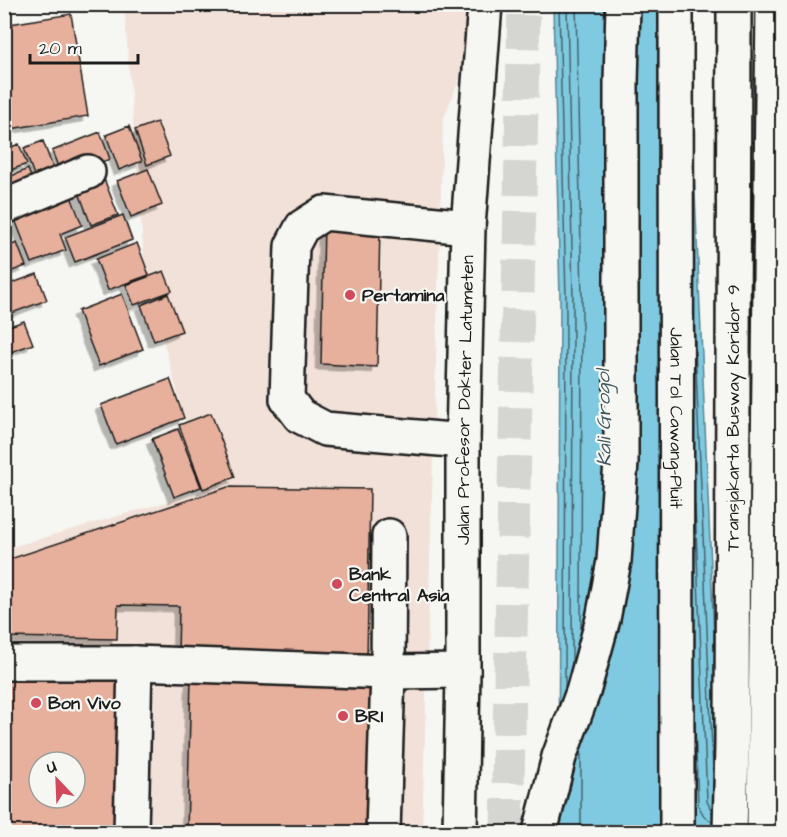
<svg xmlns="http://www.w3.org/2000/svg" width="787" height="837" font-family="'Architects Daughter',sans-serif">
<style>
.built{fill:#f2e1d8;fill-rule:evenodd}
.water{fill:#80cae1;stroke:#588492;stroke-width:1.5}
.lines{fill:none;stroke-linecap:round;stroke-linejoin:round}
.shore{stroke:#44626b;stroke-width:1.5}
.building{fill:#e7b09c;stroke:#1c1c1c;stroke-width:1.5;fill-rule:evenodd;filter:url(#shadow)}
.minor-tunnel{stroke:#d5d5d2;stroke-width:33;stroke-dasharray:33 16;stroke-linecap:butt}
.minor-casing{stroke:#1c1c1c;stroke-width:38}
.highway-casing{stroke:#1c1c1c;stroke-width:38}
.minor{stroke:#f6f6f2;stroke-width:33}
.highway{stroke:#f6f6f2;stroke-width:33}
.poi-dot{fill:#d1495b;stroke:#f6f6f2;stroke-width:2}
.labels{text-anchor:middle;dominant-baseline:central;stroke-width:4.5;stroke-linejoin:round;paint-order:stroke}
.poi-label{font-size:18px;font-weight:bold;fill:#1c1c1c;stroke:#f6f6f2;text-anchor:start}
.street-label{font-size:18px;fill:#1c1c1c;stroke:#f6f6f2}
.water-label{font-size:20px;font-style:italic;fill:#3f5961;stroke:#f6f6f2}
</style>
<defs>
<filter id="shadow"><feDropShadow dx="-5.5" dy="5.5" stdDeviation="0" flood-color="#0004"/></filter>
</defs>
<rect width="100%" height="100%" fill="#f6f6f2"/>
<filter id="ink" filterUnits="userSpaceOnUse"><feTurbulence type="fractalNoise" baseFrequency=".0167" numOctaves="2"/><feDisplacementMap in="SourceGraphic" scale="12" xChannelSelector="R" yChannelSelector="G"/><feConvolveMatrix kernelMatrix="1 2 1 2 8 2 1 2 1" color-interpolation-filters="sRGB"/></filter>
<g filter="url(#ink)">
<!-- built -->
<path class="built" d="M124,5H489L443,120L422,832H5V549L204,491L145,273ZM39,762H75V798H39Z"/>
<!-- water -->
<path class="water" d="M553,5H687L721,801L782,809V832H558L560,299Z"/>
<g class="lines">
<!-- shore -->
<path class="shore" d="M559,4L566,299L565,689
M567,4L573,299L572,663
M576,4L582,299L581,629
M694,321L713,773
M695,505L707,801L712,812
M695,726L698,805L704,816L712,822
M581,832V749"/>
</g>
<!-- building -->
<path class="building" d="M71,14L88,116L4,130V25Z
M157,122L170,156L147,165L135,130Z
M129,126L142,161L119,170L106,135Z
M100,132L110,159L62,177L52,151Z
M43,141L57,179L38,186L24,148Z
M19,144L27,164L8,171L4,163V150Z
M28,169L35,188L17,195L9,177Z
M148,169L162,205L131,217L117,181Z
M101,171L118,215L91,225L75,182Z
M4,173L11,189L4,191Z
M69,191L82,225L60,234L66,250L32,263L12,212Z
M123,215L132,240L75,262L65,237Z
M4,225L11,244L4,246Z
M324,225L380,227L377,367L321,364Z
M17,243L26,266L4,274V248Z
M137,243L149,275L108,290L96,259Z
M164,271L172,291L134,305L126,285Z
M37,274L47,300L4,316V286Z
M122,294L143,349L99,366L78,311Z
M168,294L182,331L154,341L141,305Z
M24,321L33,344L8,353L4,344V328Z
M170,379L184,418L116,444L101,405Z
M211,413L235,477L203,489L179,425Z
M178,429L201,487L174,497L152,439Z
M228,487L370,489L367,660L178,656L179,606L118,605L117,639L4,637V561Z
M4,675L118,677L114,832H4ZM39,762H75V798H39Z
M191,679L370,682L366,832H187Z"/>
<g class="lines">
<!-- minor-tunnel -->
<path class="minor-tunnel" d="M507,832L524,4"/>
<!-- minor casing -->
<g class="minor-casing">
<g id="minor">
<path d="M4,207L88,172"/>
<path d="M463,441L325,429L300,416L287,399L292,246L302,227L324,213L468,227"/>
<path d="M4,663H135L388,672L463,671"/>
<path d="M131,832L135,663"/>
<path d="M383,832L388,672L389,536"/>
<path id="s1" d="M730,832L732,745L734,4"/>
</g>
</g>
<!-- highway casing -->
<g class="highway-casing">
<g id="highway">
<path id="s2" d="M676,4L677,832"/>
<path id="s3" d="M460,832L463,671V441L468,227L485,4"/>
<path d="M540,832L559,757L583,692L603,619L614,561L621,462V83L623,4"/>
<path d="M764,832L773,4"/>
</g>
</g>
<!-- minor -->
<use href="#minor" class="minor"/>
<!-- highway -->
<use href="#highway" class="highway"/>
</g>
</g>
<!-- markers -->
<g class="poi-dot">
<circle cx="350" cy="295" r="6"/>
<circle cx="337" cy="584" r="6"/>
<circle cx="36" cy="703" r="6"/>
<circle cx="343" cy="716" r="6"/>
</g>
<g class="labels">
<!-- poi labels -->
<g class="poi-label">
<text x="362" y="295">Pertamina</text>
<text x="349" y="574">Bank<tspan x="349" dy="21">Central Asia</tspan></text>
<text x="48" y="703">Bon Vivo</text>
<text x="355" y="716">BRI</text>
</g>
<!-- street labels -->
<g class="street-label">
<text stroke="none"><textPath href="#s3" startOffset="432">Jalan Profesor Dokter Latumeten</textPath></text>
<text stroke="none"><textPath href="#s2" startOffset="414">Jalan Tol Cawang–Pluit</textPath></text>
<text stroke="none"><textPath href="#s1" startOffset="414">Transjakarta Busway Koridor 9</textPath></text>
</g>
<!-- water labels -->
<g class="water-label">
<text transform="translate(604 418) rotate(-91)">Kali Grogol</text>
</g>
</g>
<!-- margin -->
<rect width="787" height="837" fill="none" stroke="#f6f6f2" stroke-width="24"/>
<rect x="12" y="12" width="763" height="813" fill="none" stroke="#1c1c1c" stroke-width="2" filter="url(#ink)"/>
<!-- north arrow -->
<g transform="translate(57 780) rotate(337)"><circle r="28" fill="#f6f6f2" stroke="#9f9f9c" stroke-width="1.5"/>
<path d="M0-4.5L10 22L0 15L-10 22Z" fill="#d1495b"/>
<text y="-9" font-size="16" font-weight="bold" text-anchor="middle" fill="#1c1c1c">U</text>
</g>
<!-- scale -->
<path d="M30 54v9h108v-9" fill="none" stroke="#1c1c1c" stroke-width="3"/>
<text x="39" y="54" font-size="18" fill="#1c1c1c" stroke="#f6f6f2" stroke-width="4.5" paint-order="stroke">20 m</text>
</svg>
